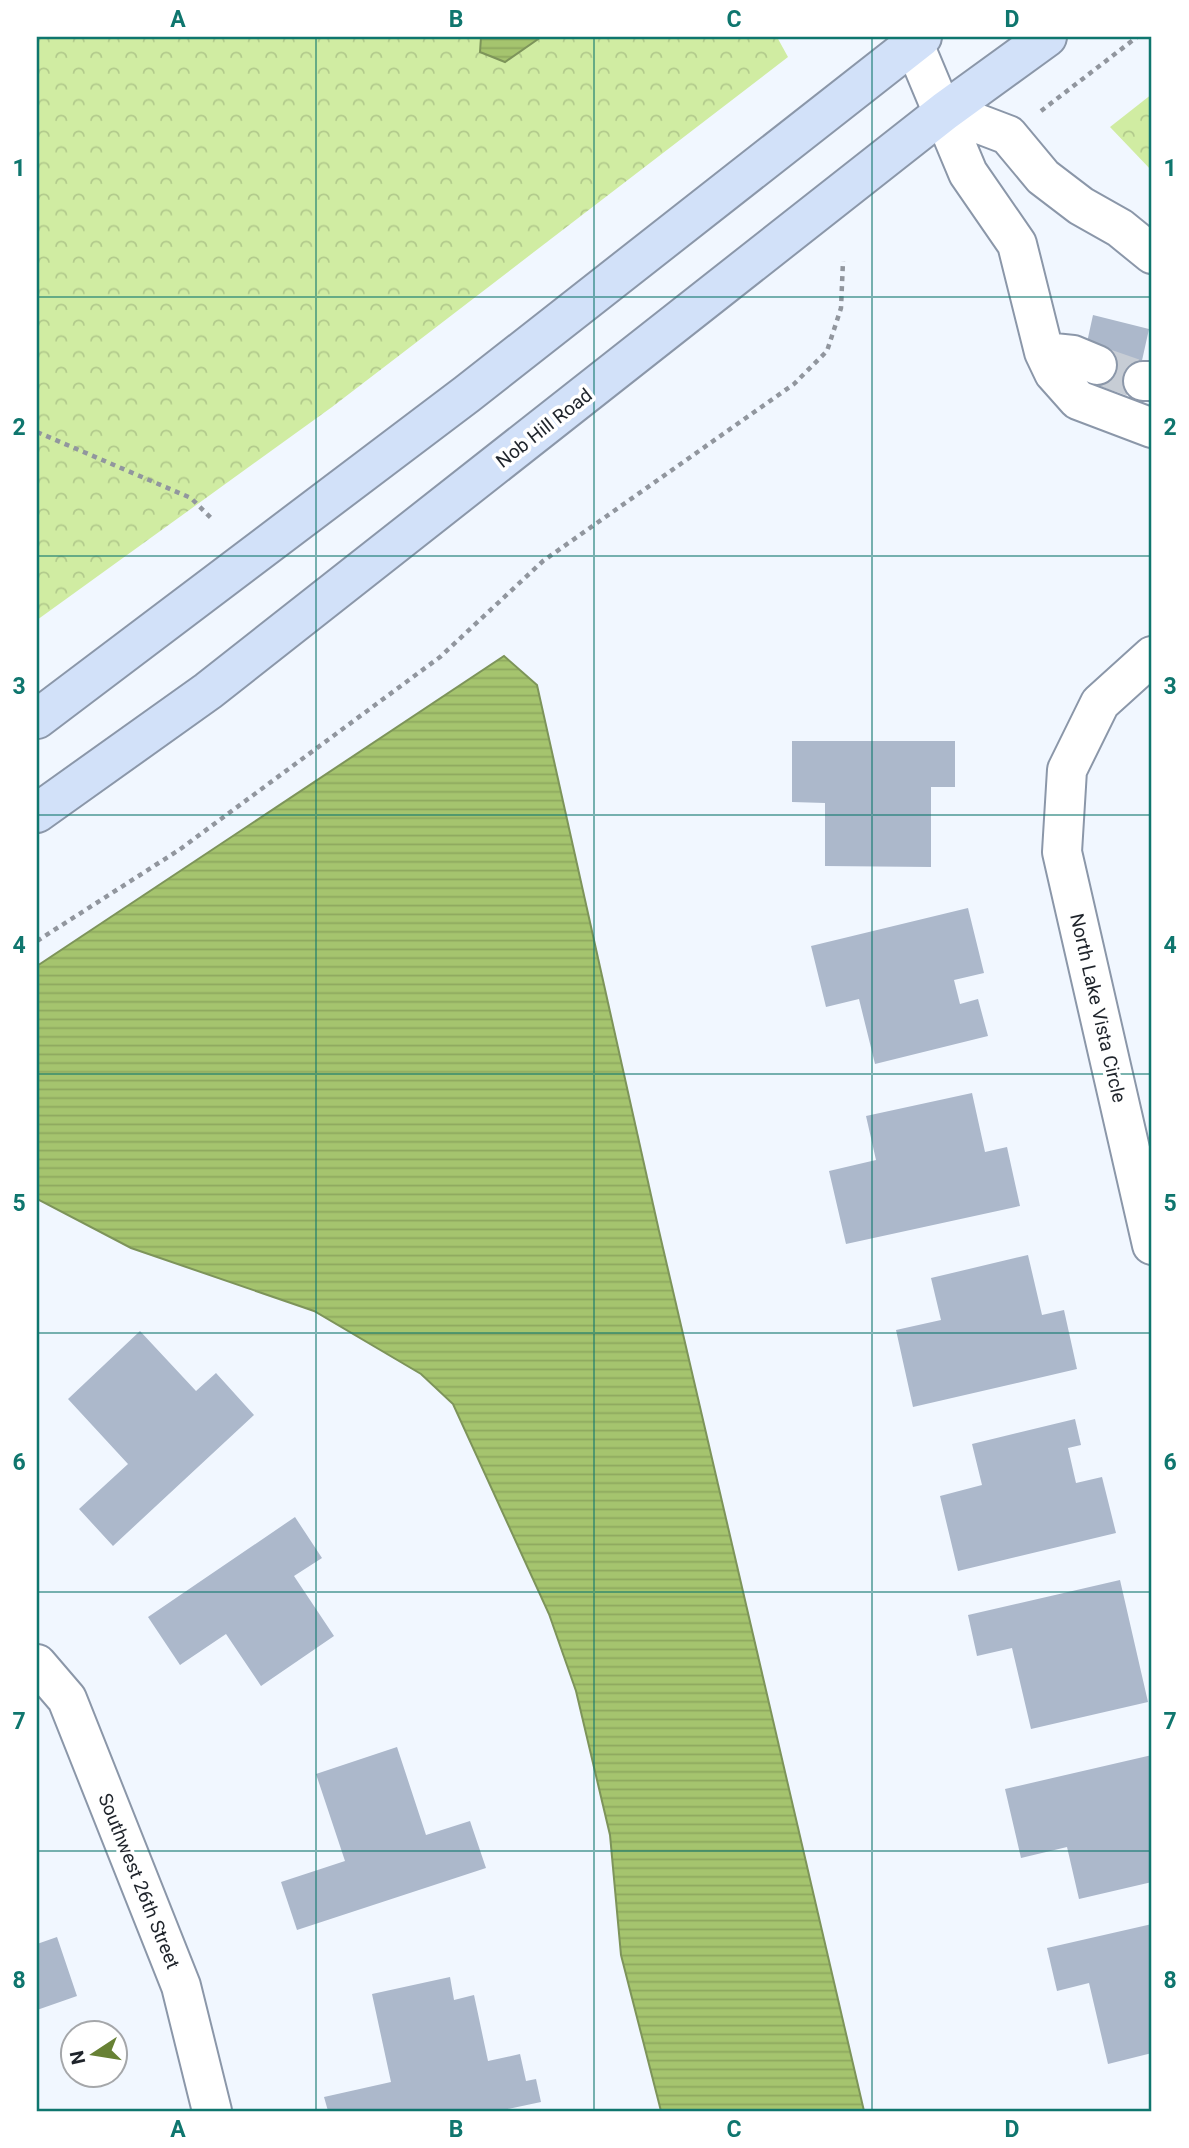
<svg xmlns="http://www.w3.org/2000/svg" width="1189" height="2148" font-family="Roboto,sans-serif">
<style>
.park{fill:url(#park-crowns)}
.water{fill:url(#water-rules);stroke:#7d945a;stroke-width:2}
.building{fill:#acb8cb}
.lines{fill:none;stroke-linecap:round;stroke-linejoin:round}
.street-tunnel{stroke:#c7cdd5;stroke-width:38;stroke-dasharray:38 19;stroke-linecap:butt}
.street-casing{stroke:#8b97a9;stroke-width:42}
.secondary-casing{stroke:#8b97a9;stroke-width:42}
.path{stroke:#91969e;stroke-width:4.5;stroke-dasharray:5 5;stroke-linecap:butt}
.street{stroke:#fff;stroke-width:38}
.secondary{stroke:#d2e1f9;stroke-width:38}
.grid{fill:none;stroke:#0f766e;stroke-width:2;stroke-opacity:0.55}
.labels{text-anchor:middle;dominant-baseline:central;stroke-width:7;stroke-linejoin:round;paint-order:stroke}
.street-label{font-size:19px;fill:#1f242b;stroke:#fff}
.neatline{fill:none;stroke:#0f766e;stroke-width:2.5}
.grid-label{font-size:23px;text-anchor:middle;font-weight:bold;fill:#0f766e}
</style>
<defs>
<pattern id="park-crowns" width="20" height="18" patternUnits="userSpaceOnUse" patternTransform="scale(1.75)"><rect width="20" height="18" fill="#d0eca2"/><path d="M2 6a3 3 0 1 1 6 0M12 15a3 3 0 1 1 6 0" fill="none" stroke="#b2ca8c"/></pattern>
<pattern id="water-rules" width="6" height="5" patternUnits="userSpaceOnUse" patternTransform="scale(1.75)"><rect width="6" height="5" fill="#a5c46e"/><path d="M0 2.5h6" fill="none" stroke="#8ea85f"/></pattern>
</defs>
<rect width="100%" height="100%" fill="#f1f7ff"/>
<!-- park -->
<path class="park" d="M37,37H777L788,57L332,407L37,620Z
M1152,94V171L1110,127Z"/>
<!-- water -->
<path class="water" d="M481,37H541L505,62L480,52Z
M504,656L537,685L659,1231L864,2111H661L621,1955L610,1835L576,1691L549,1614L453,1404L421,1374L314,1311L131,1248L37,1199V966Z"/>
<!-- building -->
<path class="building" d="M1093,315L1149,329L1135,392L1079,379Z
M792,741H955V787H931V867L825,866V803L792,802Z
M968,908L984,973L954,980L960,1004L978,999L988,1036L875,1064L859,999L826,1007L811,946Z
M972,1093L985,1152L1007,1147L1020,1206L846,1244L829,1171L876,1160L866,1116Z
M1028,1255L1042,1315L1064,1310L1077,1369L913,1407L896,1330L941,1320L931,1278Z
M140,1331L196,1391L216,1373L254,1415L113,1546L79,1509L128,1464L68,1399Z
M1075,1419L1081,1445L1068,1448L1076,1483L1102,1477L1116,1533L958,1571L940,1496L982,1485L972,1444Z
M295,1517L322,1558L294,1576L334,1636L261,1686L226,1634L180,1665L148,1617Z
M1120,1580L1148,1702L1031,1729L1012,1648L977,1656L968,1615Z
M397,1747L426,1835L470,1821L486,1868L297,1930L281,1882L345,1861L316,1774Z
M1152,1755V1882L1079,1899L1067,1847L1021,1858L1005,1789Z
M1152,1924V2053L1108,2064L1089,1983L1057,1991L1047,1948Z
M57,1937L77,1996L37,2010V1944Z
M450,1977L454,2000L474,1995L488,2061L520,2054L526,2081L536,2079L541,2102L498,2111H328L324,2097L391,2082L372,1994Z"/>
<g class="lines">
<!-- street-tunnel -->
<path class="street-tunnel" d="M1097,365L1143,381"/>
<!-- street casing -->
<g class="street-casing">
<path id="street" d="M911,37L968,173L1017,244L1044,352L1054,373L1078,400L1152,428
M945,111L1008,135L1043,177L1081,206L1120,228L1152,254
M1044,352L1073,355L1097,365
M1143,381H1152
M1152,656L1100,703L1067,770L1062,852L1152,1245
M37,1664L67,1699L181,1986L212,2111"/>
</g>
<!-- secondary casing -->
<g class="secondary-casing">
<path id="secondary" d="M37,719L467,394L922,37
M37,813L208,691L945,111L1047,37"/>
</g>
<!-- path -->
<path class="path" d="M1041,111L1137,37
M37,432L191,498L212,519
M37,941L179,850L440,657L543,561L794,384L827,351L841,308L843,261"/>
<!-- street -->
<use href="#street" class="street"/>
<!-- secondary -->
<use href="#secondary" class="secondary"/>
</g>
<!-- grid -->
<path class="grid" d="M316,37V2111M594,37V2111M872,37V2111M37,297H1152M37,556H1152M37,815H1152M37,1074H1152M37,1333H1152M37,1592H1152M37,1851H1152"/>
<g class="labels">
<!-- street labels -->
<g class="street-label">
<text transform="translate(544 428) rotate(-38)">Nob Hill Road</text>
<text transform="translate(1098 1008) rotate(77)">North Lake Vista Circle</text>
<text transform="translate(139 1881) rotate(68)">Southwest 26th Street</text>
</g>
</g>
<!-- border -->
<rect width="1189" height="2148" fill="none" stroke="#ffffff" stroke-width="77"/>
<!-- north arrow -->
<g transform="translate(94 2054) rotate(258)"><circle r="33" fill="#ffffff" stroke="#a5a7aa" stroke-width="2"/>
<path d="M0-5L12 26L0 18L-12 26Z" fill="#678134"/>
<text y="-10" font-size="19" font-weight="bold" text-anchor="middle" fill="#1f242b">N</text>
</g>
<rect x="38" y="38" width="1112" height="2072" class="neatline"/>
<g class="grid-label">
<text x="178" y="27">A</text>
<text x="456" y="27">B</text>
<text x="734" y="27">C</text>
<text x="1012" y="27">D</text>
<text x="19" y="176">1</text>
<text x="1170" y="176">1</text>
<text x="19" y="435">2</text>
<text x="1170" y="435">2</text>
<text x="19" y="694">3</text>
<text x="1170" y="694">3</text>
<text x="19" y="953">4</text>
<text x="1170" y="953">4</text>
<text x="19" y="1211">5</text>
<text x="1170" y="1211">5</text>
<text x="19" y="1470">6</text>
<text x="1170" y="1470">6</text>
<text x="19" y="1729">7</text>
<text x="1170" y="1729">7</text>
<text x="19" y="1988">8</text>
<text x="1170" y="1988">8</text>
<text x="178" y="2137">A</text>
<text x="456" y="2137">B</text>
<text x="734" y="2137">C</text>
<text x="1012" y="2137">D</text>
</g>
</svg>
